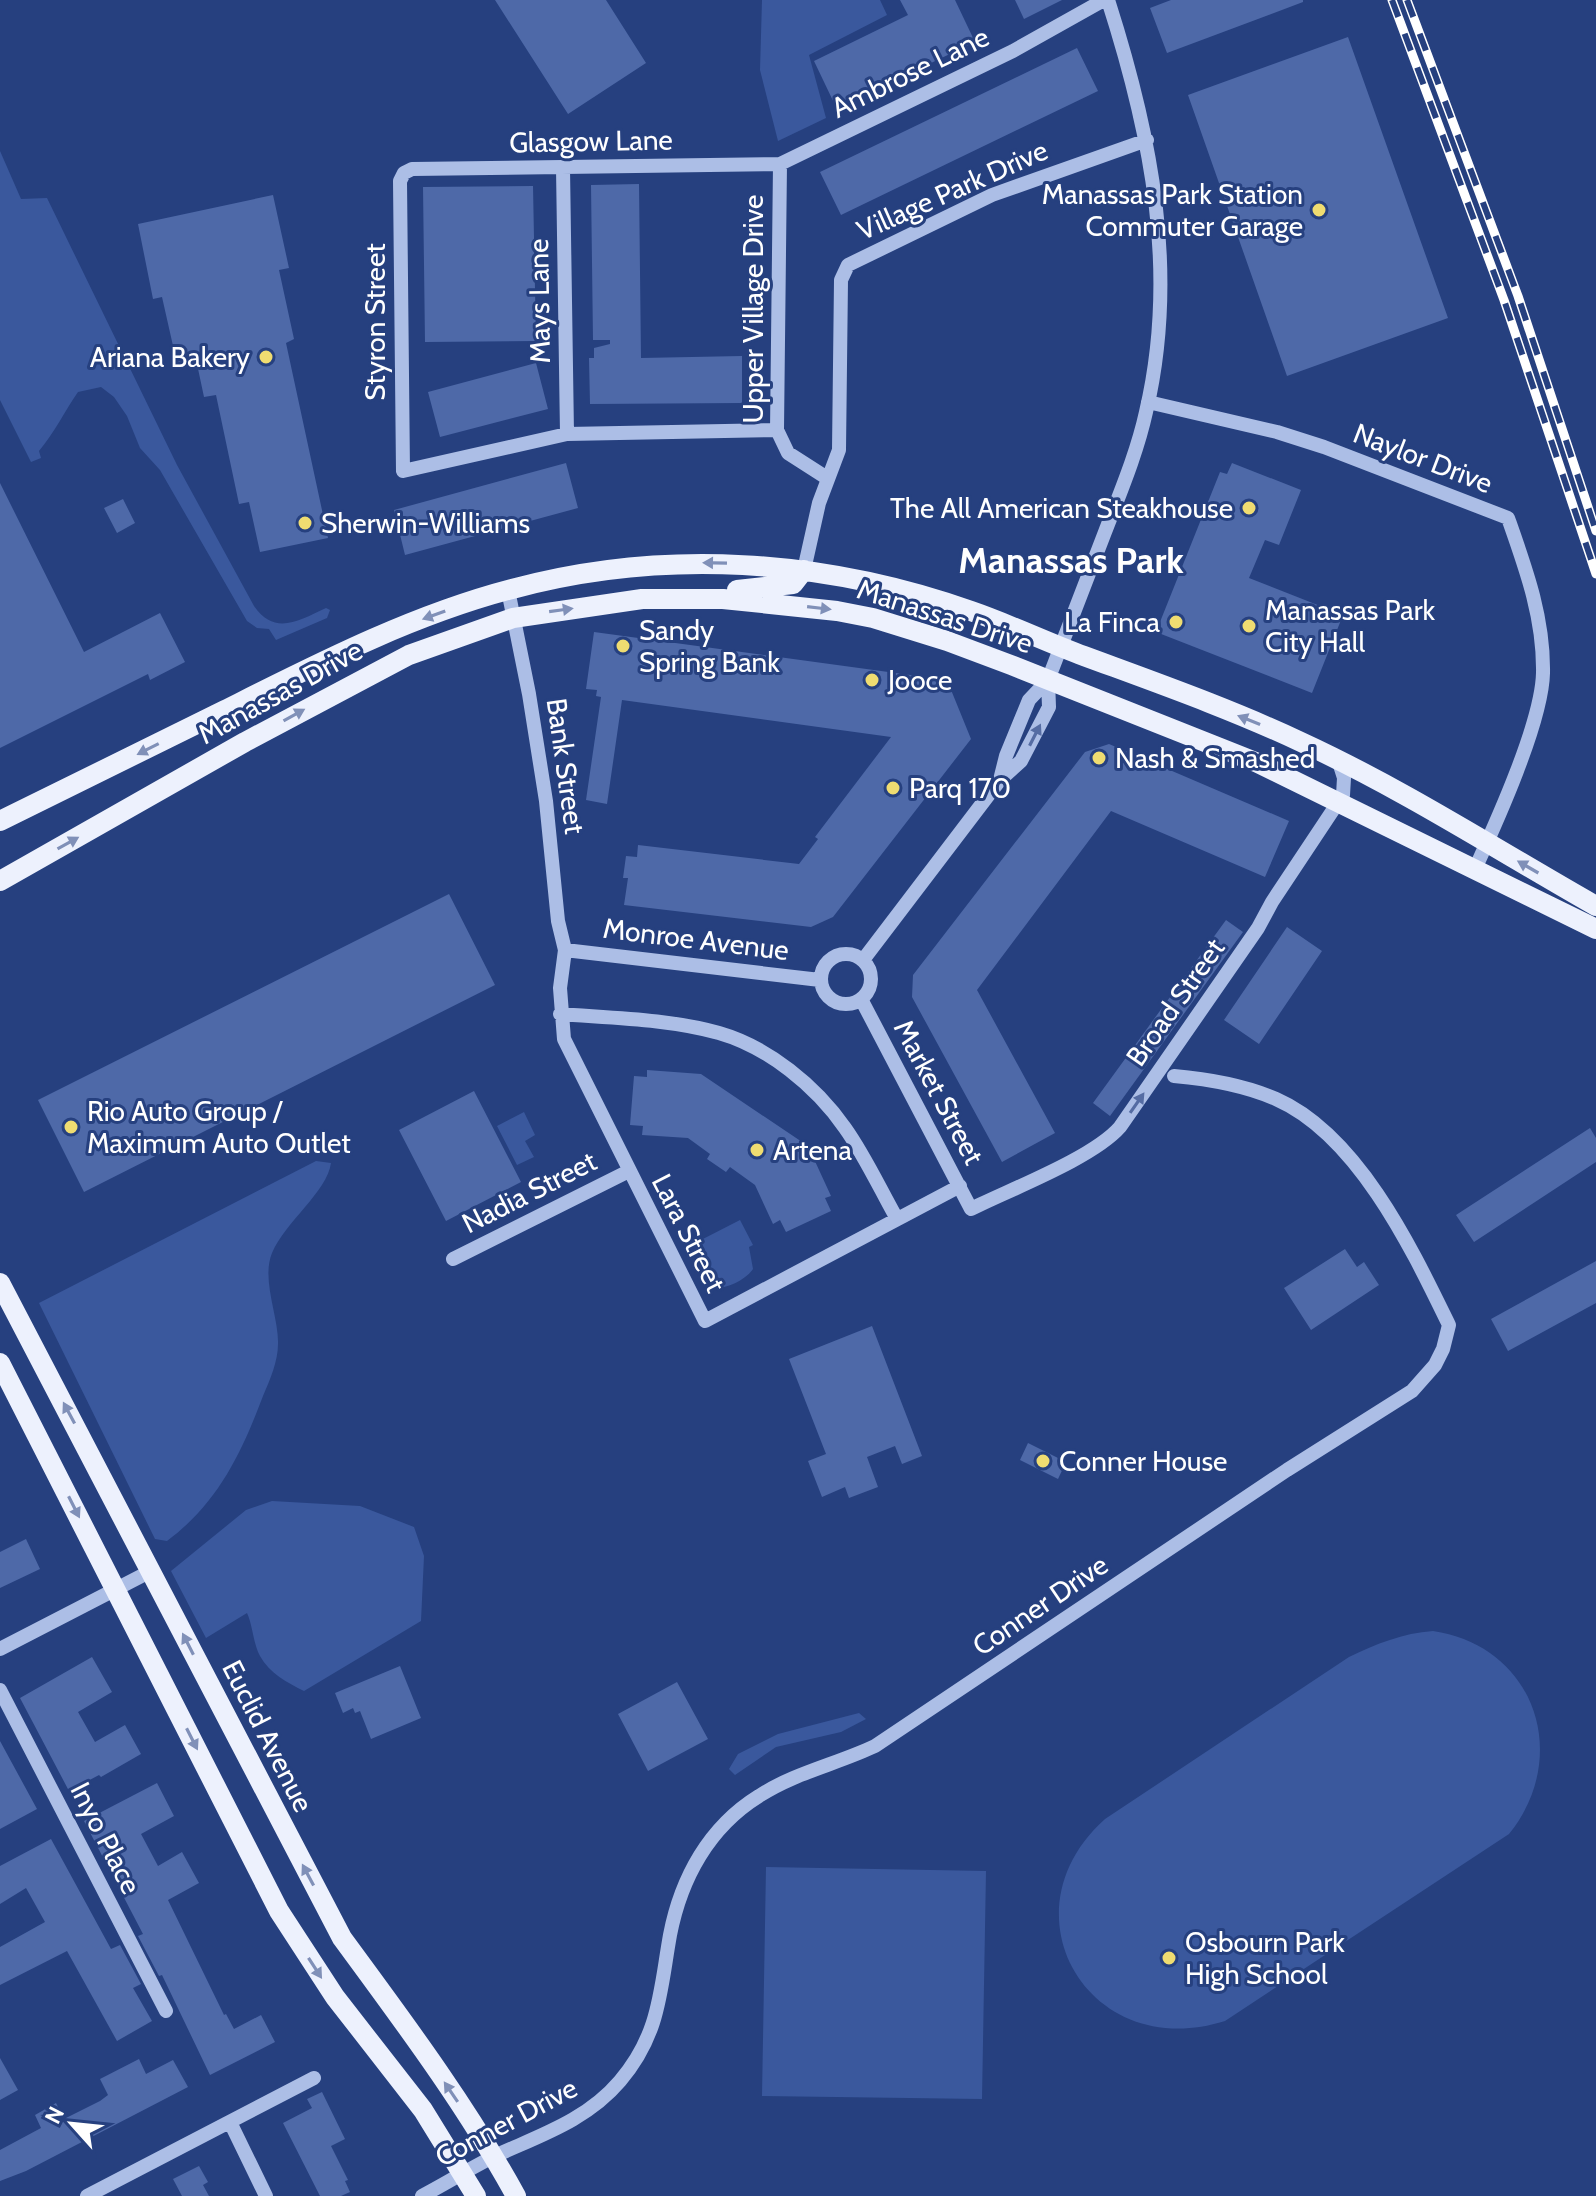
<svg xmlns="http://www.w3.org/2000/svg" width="1596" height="2196" font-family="Cabin,sans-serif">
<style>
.green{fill:#3a589d}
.building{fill:#4e69a8}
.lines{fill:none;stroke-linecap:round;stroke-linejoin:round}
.minor{stroke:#acbee6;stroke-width:14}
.major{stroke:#edf1fd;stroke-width:20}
.rail-casing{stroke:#fff;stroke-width:9}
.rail{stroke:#26407f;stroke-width:6;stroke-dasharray:18;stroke-linecap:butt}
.oneway{fill:#8090b8}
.oneway2{fill:#556ca3}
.poi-dot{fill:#efdc71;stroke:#26407f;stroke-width:3}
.labels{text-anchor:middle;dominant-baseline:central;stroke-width:6;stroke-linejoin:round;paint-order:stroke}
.street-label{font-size:28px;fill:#fff;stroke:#26407f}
.poi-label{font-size:28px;fill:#fff;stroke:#26407f;text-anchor:start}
.district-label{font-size:36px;font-weight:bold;fill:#fff;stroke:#26407f}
</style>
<rect width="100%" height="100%" fill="#26407f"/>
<!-- green -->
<path class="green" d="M762,0H880L887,15L809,55L826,118L778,141L760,70Z
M0,151L21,199L47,198L177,465L254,606C275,636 298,621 326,608L330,610L327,618L276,640L269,629L257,628L247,621L160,470L140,448L127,416L114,397L101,387L78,392C64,412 55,432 39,451L41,458L31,462L0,400Z
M524,1112L535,1135L525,1141L534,1157L517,1165L497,1126Z
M316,1161L331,1163C327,1192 285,1222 272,1253C261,1280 279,1317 278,1344C278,1361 270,1380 263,1396C241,1454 218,1503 167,1541L155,1539L39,1303Z
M740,1220L753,1245L749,1247L753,1269C745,1281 716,1296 704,1282C699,1275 695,1264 692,1257L705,1250L699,1241Z
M272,1501L360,1506L414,1527L424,1556L421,1621L304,1691C288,1683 269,1673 260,1656C253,1643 253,1626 247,1613L206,1638L171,1571L246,1510Z
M1433,1631C1535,1646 1572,1756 1509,1834L1225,2021C1089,2064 1000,1913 1105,1819L1349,1657C1376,1644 1403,1633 1433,1631Z
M859,1713L866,1719L841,1732L776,1747L735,1775L729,1769L738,1754L778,1734Z
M766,1867L986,1871L982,2099L762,2096Z"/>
<!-- building -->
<path class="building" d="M495,0H606L646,63L568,114Z
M900,0H955L975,42L931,63L929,59L835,105L814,61L908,15Z
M1015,0H1062L1024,19Z
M1171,0H1303V2L1167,53L1150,8Z
M1348,37L1448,318L1287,376L1188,95Z
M1077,48L1098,91L841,215L820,172Z
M639,184L641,358L742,356V403L590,404L589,358H594V348L610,344V340H593L591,185Z
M533,186L536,341L425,342L423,187Z
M273,195L289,268L279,270L294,339L286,343L328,538L260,552L249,502L239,504L216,395L204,397L197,364L178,368L162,297L153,299L138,224Z
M536,363L548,409L440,437L428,392Z
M566,463L578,508L405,555L394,510Z
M1232,463L1301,490L1279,545L1265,540L1249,578L1343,615L1312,693L1156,632L1220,472L1227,474Z
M0,483L84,652L160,613L185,662L150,680L148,674L0,748Z
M123,499L135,523L117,533L104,508Z
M594,632L947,680L971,739L833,917L811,927L624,905L628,878H623L626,856L637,857L638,845L799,864L818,839L815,837L891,737L622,700L607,804L586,800L601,697L596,696L597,690L586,689Z
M1109,744L1289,821L1265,877L1111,811L977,990L1055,1133L1002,1162L912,997L913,975L1085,752Z
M449,894L495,985L84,1192L38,1100Z
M1226,920L1243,932L1110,1116L1093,1103Z
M1287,927L1322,951L1259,1044L1224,1020Z
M647,1070L701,1074L808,1146L831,1196L825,1198L831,1211L786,1232L780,1220L773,1224L755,1185L730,1167L726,1172L707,1159L710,1154L688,1138L642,1135L643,1126L630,1125L634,1076L647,1077Z
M474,1091L521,1182L446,1221L399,1130Z
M1590,1128L1596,1138V1162L1474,1242L1456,1215Z
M1345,1249L1357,1267L1364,1262L1379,1285L1311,1330L1284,1288Z
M1596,1261V1303L1508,1351L1491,1319Z
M872,1326L922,1456L902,1464L895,1446L867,1457L878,1487L849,1498L845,1487L822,1497L808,1461L826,1454L789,1359Z
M1028,1443L1066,1462L1058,1479L1020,1460Z
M26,1539L40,1569L0,1588V1552Z
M92,1657L112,1692L78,1712L95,1742L125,1725L141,1754L101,1777L99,1775L69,1791L20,1698Z
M400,1666L421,1718L371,1739L360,1711L355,1713L353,1708L343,1713L335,1693Z
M677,1682L708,1739L648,1771L618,1714Z
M0,1741L37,1809L0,1829Z
M157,1783L174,1816L141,1834L158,1866L182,1852L199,1883L168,1900L224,2015L226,2014L234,2029L261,2015L275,2042L210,2075L162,1975L159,1976L138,1936L143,1934L84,1821Z
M51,1839L111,1949L120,1945L141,1984L133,1988L152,2021L117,2041L67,1951L0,1985V1947L45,1922L26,1888L0,1904V1866Z
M0,2058L18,2090L0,2100Z
M139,2059L146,2074L173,2060L188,2087L26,2171L0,2181V2150L41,2128L35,2115L56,2103L64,2119L100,2101L108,2095L100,2079Z
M322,2092L345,2139L331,2146L348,2180L345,2181L350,2192L341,2196H320L283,2123L312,2108L307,2099Z
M199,2166L208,2182L203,2185L209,2196H182L173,2179Z"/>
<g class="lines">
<!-- minor -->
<path class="minor" d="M780,164L777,430L788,453L827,478
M563,168L567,434
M1148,402L1277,432L1324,447L1508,518C1526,569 1544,618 1543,673C1542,722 1496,823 1475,869
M777,430L567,434L403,471L400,181L404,173L412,169L780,164L1013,51L1104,0
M804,570L819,503L839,450L841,280L848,265L992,195L1147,140
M508,590L529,694L546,801L558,921L565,950L560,988L564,1039L705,1321L960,1186
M1000,780L1006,756L1029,700L1048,680
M565,950L820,980
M821 979a25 25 0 1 1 50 0a25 25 0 1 1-50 0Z
M863,960L1000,780L1021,761L1049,707L1048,680C1067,631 1086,582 1105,532C1120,493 1137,453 1146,412C1179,272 1151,134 1108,0
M861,999L971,1209C1011,1189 1093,1158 1120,1127L1258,928L1272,902L1343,795L1344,778L1338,759
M560,1014C611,1018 670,1019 719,1033C768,1047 816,1086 845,1128C865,1156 880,1189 897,1219
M453,1259L629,1171
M0,1649L151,1571
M0,1690L166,2011
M230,2122L266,2196
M87,2196L314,2078
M422,2196C447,2183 472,2167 497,2155C541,2135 587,2120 620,2081C660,2034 660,1991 670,1935C681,1878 709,1827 759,1796C794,1773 837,1764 875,1746L1287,1470L1412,1391L1435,1365L1443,1349L1449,1325C1412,1249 1358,1135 1276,1099C1244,1085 1208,1079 1174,1076"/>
<!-- major -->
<path class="major" d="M737,590L793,584L804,570
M0,821C75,784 150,747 225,710C317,664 412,615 512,589C664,548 823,559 971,611C1009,624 1046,642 1084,656C1157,683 1231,709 1301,742C1403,789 1499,851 1596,906
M0,881L245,742L409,655L513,618L642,599H723L837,611L873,618L947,641L1011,665L1258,763L1596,929
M0,1283L342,1938C403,2021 466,2105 516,2196
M0,1363L279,1911L335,1997L423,2110L476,2196"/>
<!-- rail casing -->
<g class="rail-casing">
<path id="rail" d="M1392,0L1504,300L1596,574
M1407,0L1518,296L1596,531"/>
</g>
<!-- rail -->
<use href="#rail" class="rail"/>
</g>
<!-- one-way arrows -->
<defs><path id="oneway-solid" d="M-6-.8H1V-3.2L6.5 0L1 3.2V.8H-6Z" transform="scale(2)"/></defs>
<g class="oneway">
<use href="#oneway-solid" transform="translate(715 563) rotate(-179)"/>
<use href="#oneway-solid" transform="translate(819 608) rotate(7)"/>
<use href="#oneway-solid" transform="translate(561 610) rotate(-8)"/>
<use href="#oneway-solid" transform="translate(434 615) rotate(160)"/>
<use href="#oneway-solid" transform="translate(294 715) rotate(-29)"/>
<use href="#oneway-solid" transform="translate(1249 720) rotate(-158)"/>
<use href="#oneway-solid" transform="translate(148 749) rotate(153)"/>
<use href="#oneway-solid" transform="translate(68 843) rotate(-29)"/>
<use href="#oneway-solid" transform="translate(1528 867) rotate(-150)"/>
<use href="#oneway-solid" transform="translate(69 1413) rotate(-118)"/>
<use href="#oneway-solid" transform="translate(74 1507) rotate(63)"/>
<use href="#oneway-solid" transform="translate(188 1644) rotate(-117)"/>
<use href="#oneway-solid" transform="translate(192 1739) rotate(63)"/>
<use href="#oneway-solid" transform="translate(308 1875) rotate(-118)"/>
<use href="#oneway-solid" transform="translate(315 1968) rotate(57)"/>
<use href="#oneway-solid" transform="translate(451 2092) rotate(-124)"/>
</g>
<g class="oneway2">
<use href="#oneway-solid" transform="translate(1035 735) rotate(-63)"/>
<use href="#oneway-solid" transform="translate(1137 1103) rotate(-55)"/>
</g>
<!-- markers -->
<g class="poi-dot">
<circle cx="1319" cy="210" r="8"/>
<circle cx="266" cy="357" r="8"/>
<circle cx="1249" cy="508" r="8"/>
<circle cx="305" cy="523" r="8"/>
<circle cx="1176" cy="622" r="8"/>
<circle cx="1249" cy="626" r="8"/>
<circle cx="623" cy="646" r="8"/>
<circle cx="872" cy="680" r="8"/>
<circle cx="1099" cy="758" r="8"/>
<circle cx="893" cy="788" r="8"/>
<circle cx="71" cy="1127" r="8"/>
<circle cx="757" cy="1150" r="8"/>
<circle cx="1043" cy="1461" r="8"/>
<circle cx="1169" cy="1958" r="8"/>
</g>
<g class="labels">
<!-- street labels -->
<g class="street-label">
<text transform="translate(910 72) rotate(-26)">Ambrose Lane</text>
<text transform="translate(591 141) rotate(-1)">Glasgow Lane</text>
<text transform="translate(952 190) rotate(-24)">Village Park Drive</text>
<text transform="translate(539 301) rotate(-91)">Mays Lane</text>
<text transform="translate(753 309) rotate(-90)">Upper Village Drive</text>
<text transform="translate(375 322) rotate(-90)">Styron Street</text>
<text transform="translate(1423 458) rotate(21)">Naylor Drive</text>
<text transform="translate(945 616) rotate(18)">Manassas Drive</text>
<text transform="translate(280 692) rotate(-29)">Manassas Drive</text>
<text transform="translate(566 766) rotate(82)">Bank Street</text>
<text transform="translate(696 939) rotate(7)">Monroe Avenue</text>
<text transform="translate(1175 1002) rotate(-55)">Broad Street</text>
<text transform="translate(939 1092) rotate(62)">Market Street</text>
<text transform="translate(529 1192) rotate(-27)">Nadia Street</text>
<text transform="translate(689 1233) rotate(63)">Lara Street</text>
<text transform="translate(1040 1605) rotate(-34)">Conner Drive</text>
<text transform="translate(268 1736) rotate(63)">Euclid Avenue</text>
<text transform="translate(106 1838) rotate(63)">Inyo Place</text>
<text transform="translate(506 2122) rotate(-28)">Conner Drive</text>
</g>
<!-- poi labels -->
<g class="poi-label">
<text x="1303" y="194" text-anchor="end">Manassas Park Station<tspan x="1303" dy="32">Commuter Garage</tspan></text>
<text x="250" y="357" text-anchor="end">Ariana Bakery</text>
<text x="1233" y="508" text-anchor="end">The All American Steakhouse</text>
<text x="321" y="523">Sherwin-Williams</text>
<text x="1265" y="610">Manassas Park<tspan x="1265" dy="32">City Hall</tspan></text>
<text x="1160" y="622" text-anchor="end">La Finca</text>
<text x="639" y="630">Sandy<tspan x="639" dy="32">Spring Bank</tspan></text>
<text x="888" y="680">Jooce</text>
<text x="1115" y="758">Nash &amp; Smashed</text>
<text x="909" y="788">Parq 170</text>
<text x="87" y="1111">Rio Auto Group /<tspan x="87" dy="32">Maximum Auto Outlet</tspan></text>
<text x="773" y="1150">Artena</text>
<text x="1059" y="1461">Conner House</text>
<text x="1185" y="1942">Osbourn Park<tspan x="1185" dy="32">High School</tspan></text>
</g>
<!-- district labels -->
<g class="district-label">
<text x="1071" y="560">Manassas Park</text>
</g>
</g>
<!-- north arrow -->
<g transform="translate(72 2124) rotate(297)" stroke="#26407f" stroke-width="6" paint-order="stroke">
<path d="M0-6L14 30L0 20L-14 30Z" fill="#ffffff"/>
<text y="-12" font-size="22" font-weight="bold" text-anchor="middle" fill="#ffffff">N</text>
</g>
</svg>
